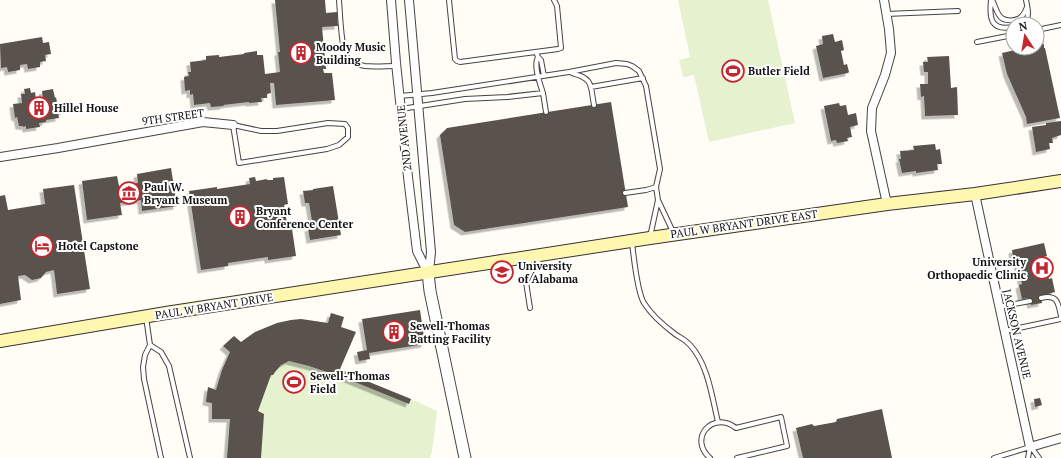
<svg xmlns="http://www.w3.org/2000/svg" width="1061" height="458" font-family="'PT Serif',serif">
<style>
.pitch{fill:#e6f2cf}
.building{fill:#5a524d;filter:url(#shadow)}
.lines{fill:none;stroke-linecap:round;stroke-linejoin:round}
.service-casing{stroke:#444;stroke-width:6}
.minor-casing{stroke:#444;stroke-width:10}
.tertiary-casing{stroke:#444;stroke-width:13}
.secondary-casing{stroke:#333;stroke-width:14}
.service{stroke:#fff;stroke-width:4}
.minor{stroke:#fff;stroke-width:8}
.tertiary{stroke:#fff;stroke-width:11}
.secondary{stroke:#fff6b0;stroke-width:12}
.labels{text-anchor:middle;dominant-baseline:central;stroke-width:4;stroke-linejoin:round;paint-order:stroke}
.poi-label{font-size:11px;font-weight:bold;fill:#111;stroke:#fff;text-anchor:start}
.street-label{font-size:11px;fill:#111;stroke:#fff}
</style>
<defs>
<filter id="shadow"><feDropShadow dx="-3.5" dy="3.5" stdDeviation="0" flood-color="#0004"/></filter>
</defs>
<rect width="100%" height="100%" fill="#fffdf5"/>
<!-- pitch -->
<path class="pitch" d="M678,0H768L795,123L709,142L694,75L683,77L679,60L690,57Z
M331,313L344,317L341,327L356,332L340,369L347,373L411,399L437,411L432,452L430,458H227L230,419H212V403L206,402L208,387L216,389L222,370L230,352L223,346L234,336L241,342L255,332L277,323L291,320L301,319L328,323Z"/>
<!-- building -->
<path class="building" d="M275,0H325L326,13L337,12L338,26L322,27L326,69H323L324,73H332L335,100L276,105L274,83H270L271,93L267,94V98H261L262,102L249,103V102L223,105L224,106L211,107L210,103L194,105L193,94L190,95V90L185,91L184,77L189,76L188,72H191L190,62L206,60V56L219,55V57L244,54V53L257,51V55H263L265,74L280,72L278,52H280Z
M833,34L835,42L842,40L844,50L841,51L844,65L847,64L849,72L848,73L823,78L816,46L823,44L822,36Z
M42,37L43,43L49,42L51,54L45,55L46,61L40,62V67L28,69L27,64L20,65V70L8,72L7,67L1,68L0,44Z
M1044,44V48H1045L1060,118L1027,124L1026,117L1007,74L1002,53L1024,48H1037V45Z
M949,56L951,88L957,87L958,115L925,116L924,96L921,97L920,84H928V72H924L923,62H928L927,57Z
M30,88L31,93L35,92L36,100L43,99L42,91L53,89L55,98L56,97L57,103L63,102L65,111L58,112L59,118L46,120V122L39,123L40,127L26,129V126L23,127V126H19L17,117L15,118L13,104L22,103L21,94H25L24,89Z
M611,102L628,207L465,232L454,225L440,135L447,128Z
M839,103L840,106L846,105L848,115L856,113L858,125L850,127L852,137L847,138L848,141L837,143L836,140L831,141L824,106Z
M1061,121V135L1052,138L1053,143H1049L1050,149L1036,152L1032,127L1046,125V123Z
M935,144L936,150L940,149L942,164H937L938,170L916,173V171L902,173L899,159H901L900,151L914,150L913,146Z
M171,168L177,206L142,211L141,200L130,202L120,203L122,215L87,220L82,181L117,176L119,186L138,183L137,174Z
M255,177L256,181L267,179V180H273V178L284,177L288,204L284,205L288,229H292L296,256L268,260V257L228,263V266L201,270L189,191L217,187V189L250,184L249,178Z
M74,185L90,289L57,294L54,270L46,272L41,278L32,280L25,275L18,276L21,300L0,304V196L5,195L8,210L45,204L43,189Z
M333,186L341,235L310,240L308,228L313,227L309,203H305L303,191L313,190V189Z
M1044,243L1047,256L1044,257L1049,279L1052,278L1055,292L1041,296L1042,303L1031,305L1029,298L1022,299L1019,285L1022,284L1017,263L1014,264L1012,250Z
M420,310L425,344L369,353L370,359L359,361L357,352L367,350L362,319Z
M331,313L344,317L341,327L356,332L340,369L357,377L411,399L409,404L345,378L309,366L289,361L281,365L275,372L273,375H271L258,411L264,414L261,458H227L230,419H212V403L206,402L208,387L216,390L222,370L230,352L223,346L234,336L241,342L255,332L277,323L291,320L301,319L328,323Z
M1040,398L1042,405L1035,407L1034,399Z
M882,409L892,458H803L796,428L812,424L814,426L836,422L837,419Z"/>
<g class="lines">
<!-- service casing -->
<g class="service-casing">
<path id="service" d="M339,0C340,12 341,46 346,56C350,61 358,65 365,66C375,67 386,66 396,66
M449,0L452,30L455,59L457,61L460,62L558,49L561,48L557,6L554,0
M991,0C989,19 991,31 1013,27
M992,0C995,5 996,11 999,15C1003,22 1017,22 1022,16C1024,14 1026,10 1027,7
M886,14L958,11
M1024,24C1030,17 1028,9 1026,0
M1037,30L1061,25
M977,42L1013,35
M537,54L538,57L541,60L544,76
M538,57C533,65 540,84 543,93
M572,73C594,79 590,85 594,105
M591,87L643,78
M400,96L432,93L569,72L616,63L627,64L632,66L639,71L646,86L660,169L656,187L658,200L674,234
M401,109L465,99L507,97L543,93L546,112
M328,123L345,124L348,128V137L339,145L327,149L239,163L233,125L261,131H277Z
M625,193L646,190L656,187
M650,237L658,200
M632,243C634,258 637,292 644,303C652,316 663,325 675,334C679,337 686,340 690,345C708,364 712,397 718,422
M1041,298C1058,294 1058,303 1061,316
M999,307L1030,301
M530,308L526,282L531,272L541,257
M146,317L150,345L145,355L143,367L144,379L161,458
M1005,331L1061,319
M150,345L161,352L169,366L190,458
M1031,447L1039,458
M710,458C688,439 712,410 736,428L781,417L787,446L737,458
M994,458L1030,447
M1028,458L1030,447"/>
</g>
<!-- minor casing -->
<g class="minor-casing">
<path id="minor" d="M391,0L396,63L408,177L417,251L428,273
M409,0L431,252L429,272
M884,0L889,29L891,53L885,75L872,108L871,131L887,204
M0,157L58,148L203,122L233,125
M975,194L989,259L1030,447L1061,438"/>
</g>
<!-- tertiary casing -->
<g class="tertiary-casing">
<path id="tertiary" d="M428,273L430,291L465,458"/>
</g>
<!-- secondary casing -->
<g class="secondary-casing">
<path id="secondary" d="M0,341L166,313L650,238L887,204L975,194L1061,181"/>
</g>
<!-- service -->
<use href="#service" class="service"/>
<!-- minor -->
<use href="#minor" class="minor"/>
<!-- tertiary -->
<use href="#tertiary" class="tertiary"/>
<!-- secondary -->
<use href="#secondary" class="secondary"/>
</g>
<!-- icons -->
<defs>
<g id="building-ring" transform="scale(1.15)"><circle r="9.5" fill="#fff" stroke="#c4262e" stroke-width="1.5"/><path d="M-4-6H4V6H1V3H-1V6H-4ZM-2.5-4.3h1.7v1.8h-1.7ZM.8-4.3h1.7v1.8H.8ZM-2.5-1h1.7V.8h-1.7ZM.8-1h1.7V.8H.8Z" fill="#c4262e"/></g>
<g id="stadium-ring" transform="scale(1.15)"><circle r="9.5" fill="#fff" stroke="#c4262e" stroke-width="1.5"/><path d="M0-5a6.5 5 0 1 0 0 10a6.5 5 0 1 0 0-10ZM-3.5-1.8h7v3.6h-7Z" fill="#c4262e"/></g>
<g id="museum-ring" transform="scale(1.15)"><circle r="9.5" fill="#fff" stroke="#c4262e" stroke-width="1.5"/><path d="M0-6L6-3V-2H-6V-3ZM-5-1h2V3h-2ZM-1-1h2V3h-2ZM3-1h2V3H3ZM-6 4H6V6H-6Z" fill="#c4262e"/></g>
<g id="hotel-ring" transform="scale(1.15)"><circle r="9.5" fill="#fff" stroke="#c4262e" stroke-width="1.5"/><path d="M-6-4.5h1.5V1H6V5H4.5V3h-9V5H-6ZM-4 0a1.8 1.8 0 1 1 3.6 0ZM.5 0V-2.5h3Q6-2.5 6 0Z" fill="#c4262e"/></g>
<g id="hospital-ring" transform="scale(1.15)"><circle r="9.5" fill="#fff" stroke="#c4262e" stroke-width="1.5"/><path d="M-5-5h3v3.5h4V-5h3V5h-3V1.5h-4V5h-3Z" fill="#c4262e"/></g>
<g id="university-ring" transform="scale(1.15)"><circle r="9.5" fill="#fff" stroke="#c4262e" stroke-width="1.5"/><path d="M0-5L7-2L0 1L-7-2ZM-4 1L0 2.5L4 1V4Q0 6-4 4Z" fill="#c4262e"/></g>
</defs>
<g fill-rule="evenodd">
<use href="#building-ring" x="301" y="53"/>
<use href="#stadium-ring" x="733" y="71"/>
<use href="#building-ring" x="39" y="108"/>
<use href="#museum-ring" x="129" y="193"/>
<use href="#building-ring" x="240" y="217"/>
<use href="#hotel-ring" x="42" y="246"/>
<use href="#hospital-ring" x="1042" y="268"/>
<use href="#university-ring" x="502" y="272"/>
<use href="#building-ring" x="394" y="332"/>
<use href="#stadium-ring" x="294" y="382"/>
</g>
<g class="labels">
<!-- poi labels -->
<g class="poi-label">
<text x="316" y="47">Moody Music<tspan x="316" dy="13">Building</tspan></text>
<text x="748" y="71">Butler Field</text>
<text x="54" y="108">Hillel House</text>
<text x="144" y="187">Paul W.<tspan x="144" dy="13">Bryant Museum</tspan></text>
<text x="256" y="211">Bryant<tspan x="256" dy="13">Conference Center</tspan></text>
<text x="58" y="246">Hotel Capstone</text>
<text x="1026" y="262" text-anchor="end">University<tspan x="1026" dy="13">Orthopaedic Clinic</tspan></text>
<text x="518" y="266">University<tspan x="518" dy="13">of Alabama</tspan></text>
<text x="410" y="326">Sewell-Thomas<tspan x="410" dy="13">Batting Facility</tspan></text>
<text x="310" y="376">Sewell-Thomas<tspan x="310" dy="13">Field</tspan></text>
</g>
<!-- street labels -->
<g class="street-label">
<text transform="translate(173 117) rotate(-8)">9TH STREET</text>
<text transform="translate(404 138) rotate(-96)">2ND AVENUE</text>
<text transform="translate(744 224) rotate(-8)">PAUL W BRYANT DRIVE EAST</text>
<text transform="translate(214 306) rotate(-9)">PAUL W BRYANT DRIVE</text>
<text transform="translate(1017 334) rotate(77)">JACKSON AVENUE</text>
</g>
</g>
<!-- north arrow -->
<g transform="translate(1025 36) rotate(348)"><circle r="19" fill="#ffffff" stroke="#a0a0a0"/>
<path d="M0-3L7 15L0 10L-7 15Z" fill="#c4262e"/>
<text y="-6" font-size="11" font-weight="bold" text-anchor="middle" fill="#111111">N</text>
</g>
</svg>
